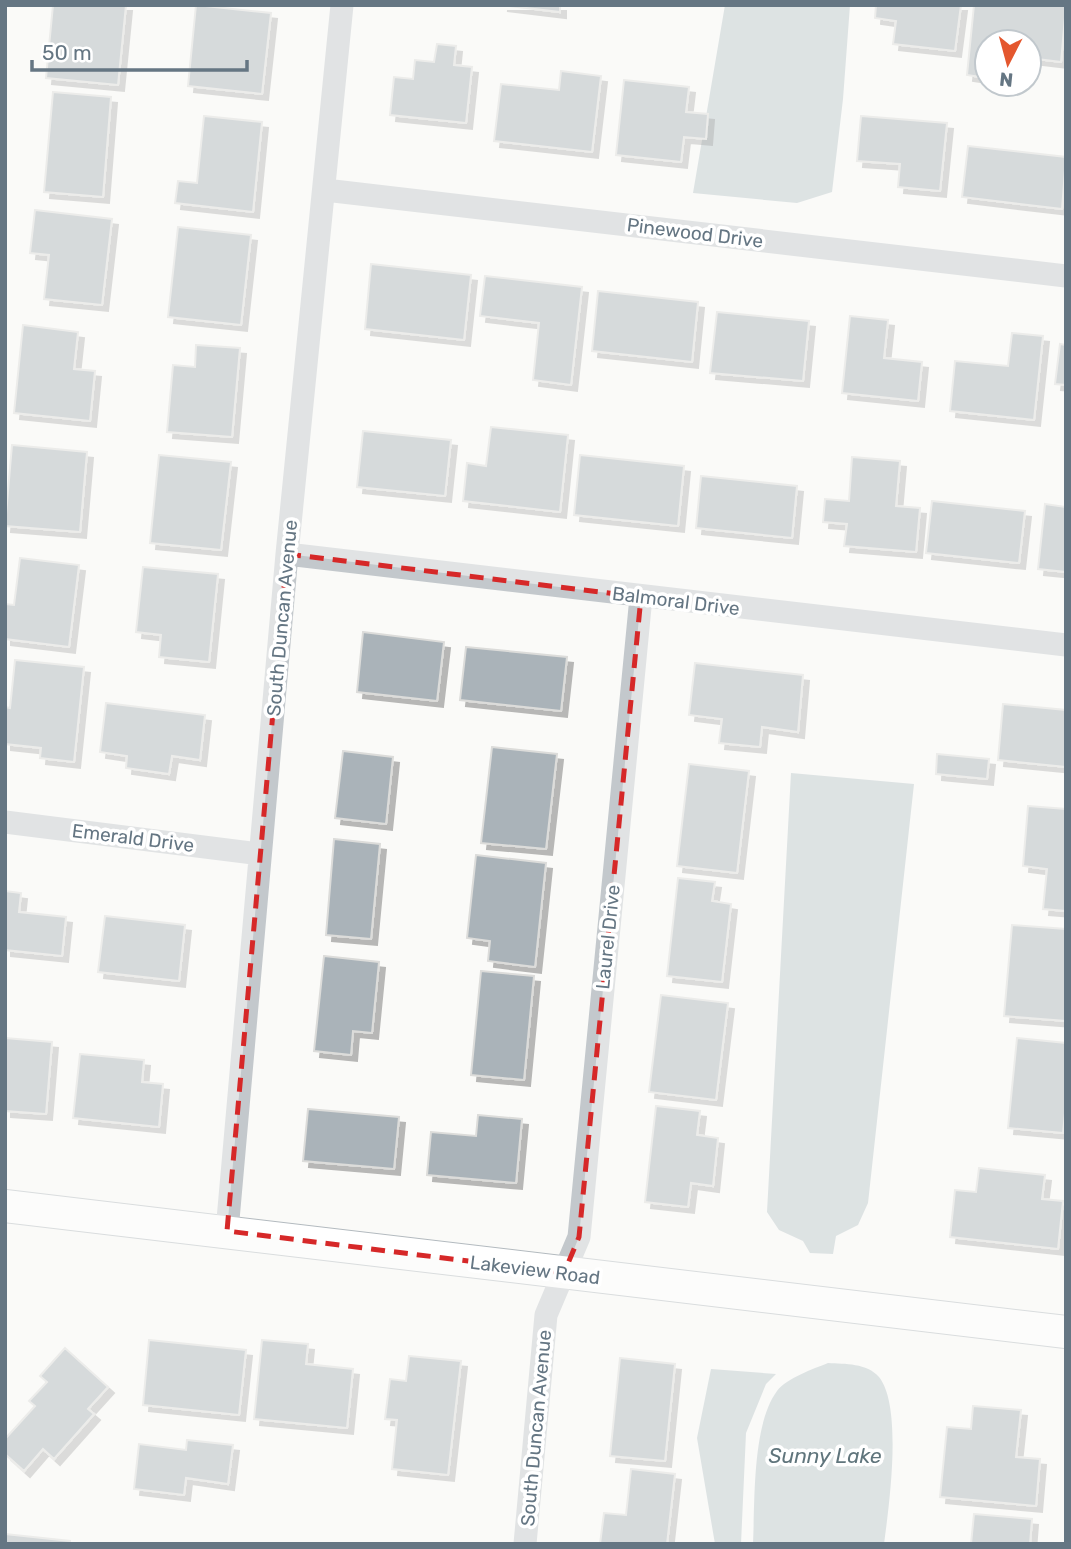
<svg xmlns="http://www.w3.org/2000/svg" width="1071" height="1549" font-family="Rubik,sans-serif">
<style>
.water{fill:#bbc7cb}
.building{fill:#aab3b9;stroke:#dcdcda;stroke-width:2;filter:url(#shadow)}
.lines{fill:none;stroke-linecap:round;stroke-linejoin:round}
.secondary-casing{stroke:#b3babf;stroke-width:34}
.street{stroke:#c3c8cc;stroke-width:23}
.secondary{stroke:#fff;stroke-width:32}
.marked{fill:none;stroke:#d62828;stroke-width:5;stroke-dasharray:14 9;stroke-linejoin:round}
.labels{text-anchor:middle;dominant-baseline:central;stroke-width:7;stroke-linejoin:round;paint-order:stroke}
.street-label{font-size:19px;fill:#657683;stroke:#fff}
.water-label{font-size:21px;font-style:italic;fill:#60757c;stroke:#fff}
</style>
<defs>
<filter id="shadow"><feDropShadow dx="6" dy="6" stdDeviation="0" flood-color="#0004"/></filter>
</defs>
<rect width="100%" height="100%" fill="#fafaf8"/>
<!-- water -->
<path class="water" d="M725,5H850L843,99L832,192L797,203L693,193Z
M791,773L914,784L868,1203L858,1225L836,1236L833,1254L810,1253L803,1241L779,1230L767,1212Z
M828,1363C845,1364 867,1363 879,1377C903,1407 889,1506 884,1544H753C755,1501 752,1425 777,1391C787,1378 813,1369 828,1363Z
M711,1369L776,1374L766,1384L746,1433L741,1544H715L697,1438Z"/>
<!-- building -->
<path class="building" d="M53,5H126L118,85L46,78Z
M196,5L271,13L262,94L188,86Z
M501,5H560V12Z
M876,5H961L955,51L893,44L896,21L875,18Z
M974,5L1066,6L1061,62L1029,58V42H987V78L967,75Z
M437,44L456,46L454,65L472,67L466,123L390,115L394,77L413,79L415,60L434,62Z
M561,71L601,76L592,152L494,141L501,84L559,90Z
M624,80L689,87L686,112L708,114L706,139L684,137L681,162L616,155Z
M53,92L111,97L103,197L44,192Z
M204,116L262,122L253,212L175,203L178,181L197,183Z
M861,116L947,123L940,191L898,187L900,164L857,161Z
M968,146L1066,157L1062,209L962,197Z
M35,210L112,219L102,305L44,299L49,255L30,253Z
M178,227L251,235L241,325L168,317Z
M371,264L471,275L464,340L365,329Z
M485,276L582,287L571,385L533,380L539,323L480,316Z
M598,291L698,302L692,362L592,351Z
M717,312L809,321L803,381L710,373Z
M850,316L888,320L884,358L922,362L918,401L842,393Z
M23,325L78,332L74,369L95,371L90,421L14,413Z
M1012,333L1043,336L1034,420L950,411L955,361L1008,366Z
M1060,344L1066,345V385L1055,384Z
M196,345L240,348L232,437L167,432L173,365L195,367Z
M491,427L568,435L560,512L463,501L467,463L486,466Z
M363,431L451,440L445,496L357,487Z
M12,445L87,452L80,532L5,526Z
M159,455L231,462L221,550L150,543Z
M580,455L684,466L678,526L574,515Z
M852,457L900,461L896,506L920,508L916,552L844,546L847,524L823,522L825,499L849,501Z
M701,476L797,486L792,538L696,528Z
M932,501L1025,511L1019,563L926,553Z
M1045,504L1066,507V572L1038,569Z
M20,558L79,565L69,647L5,639V604L14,605Z
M143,567L218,574L209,662L159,657L161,635L136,632Z
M363,632L444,642L437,701L357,692Z
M466,647L567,657L561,711L460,700Z
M15,660L84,667L74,762L40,758L41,748L5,744V707L10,708Z
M695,663L803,675L798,732L762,727L760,747L719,743L722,719L689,715Z
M106,703L205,715L200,760L172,756L169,774L126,768L127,756L100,752Z
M1003,704L1066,710V767L998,760Z
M492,747L557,754L546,849L481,843Z
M343,751L393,757L386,824L335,818Z
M937,754L989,759L987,779L936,774Z
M689,764L749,771L737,873L677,866Z
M1028,806L1066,809V911L1043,909L1047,869L1023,866Z
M334,839L380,844L371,939L326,935Z
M476,855L546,863L535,967L488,961L490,941L467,938Z
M678,878L715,882L712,901L731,904L722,982L667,976Z
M5,891L21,893L19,912L66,917L62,956L5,950Z
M105,916L185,925L179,981L98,972Z
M1012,925L1066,929V1021L1004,1016Z
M324,956L379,962L372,1033L353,1031L351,1055L314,1051Z
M481,971L534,976L524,1080L471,1075Z
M661,995L728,1003L716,1100L649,1092Z
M5,1038L52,1042L46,1114L5,1111Z
M1017,1038L1066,1043V1103L1063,1133L1008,1128Z
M80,1054L144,1060L142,1082L163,1084L159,1127L73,1118Z
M656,1106L700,1111L697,1135L718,1138L713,1186L691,1183L688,1207L645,1202Z
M308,1109L399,1117L394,1169L303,1161Z
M478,1115L522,1119L516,1183L427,1175L431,1132L476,1136Z
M979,1168L1045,1175L1042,1199L1063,1201L1058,1249L950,1237L955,1190L976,1192Z
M149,1340L246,1350L239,1415L143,1405Z
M262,1340L308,1344L306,1364L353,1369L347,1428L254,1419Z
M65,1348L108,1387L88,1409L94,1414L54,1459L43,1449L24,1471L5,1454V1439L35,1406L29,1401L47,1382L40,1376Z
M409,1356L461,1361L448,1475L392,1469L397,1420L385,1419L390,1379L406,1381Z
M620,1358L675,1364L665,1461L610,1456Z
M973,1406L1021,1410L1016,1457L1040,1459L1036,1506L940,1497L947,1427L971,1429Z
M187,1440L233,1445L228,1484L186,1478L184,1495L134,1489L139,1444L186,1450Z
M631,1469L675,1474L667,1544H600L604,1513L626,1515Z
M974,1514L1032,1519L1030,1544H971Z
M5,1534L70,1541V1544H5Z"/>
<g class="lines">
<!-- secondary casing -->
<g class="secondary-casing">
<path id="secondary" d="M5,1206L1066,1332"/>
</g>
<!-- street -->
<path class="street" d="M325,190L1066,276
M287,554L1066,645
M5,822L260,854
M227,1231L287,554L342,5
M525,1544L546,1315L579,1237L641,597"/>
<!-- secondary -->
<use href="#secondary" class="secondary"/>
</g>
<!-- marked area -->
<path d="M0 0H1071V1549H0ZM287,554L641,597L579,1237L564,1273L227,1231Z" fill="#fafaf8" fill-opacity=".55" fill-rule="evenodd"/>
<path class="marked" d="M287,554L641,597L579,1237L564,1273L227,1231Z"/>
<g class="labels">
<!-- street labels -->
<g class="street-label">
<text transform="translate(695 233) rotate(7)">Pinewood Drive</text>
<text transform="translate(676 601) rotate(7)">Balmoral Drive</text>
<text transform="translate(282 618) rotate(-85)">South Duncan Avenue</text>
<text transform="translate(133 838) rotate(7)">Emerald Drive</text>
<text transform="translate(608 937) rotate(-84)">Laurel Drive</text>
<text transform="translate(535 1270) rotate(7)">Lakeview Road</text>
<text transform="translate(536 1428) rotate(-85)">South Duncan Avenue</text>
</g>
<!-- water labels -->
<g class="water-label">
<text x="825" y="1455">Sunny Lake</text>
</g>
</g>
<!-- border -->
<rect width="1071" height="1549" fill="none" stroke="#657683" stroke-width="14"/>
<!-- north arrow -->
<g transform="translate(1008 63) rotate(186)"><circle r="33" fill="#ffffff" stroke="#c1c8cd" stroke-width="2"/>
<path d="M0-5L12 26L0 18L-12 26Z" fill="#e4572e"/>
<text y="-10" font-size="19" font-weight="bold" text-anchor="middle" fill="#657683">N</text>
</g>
<!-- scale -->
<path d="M32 60v10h215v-10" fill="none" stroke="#657683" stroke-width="3.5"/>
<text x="42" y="60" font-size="21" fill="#657683" stroke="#ffffff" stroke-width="5" paint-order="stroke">50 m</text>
</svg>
